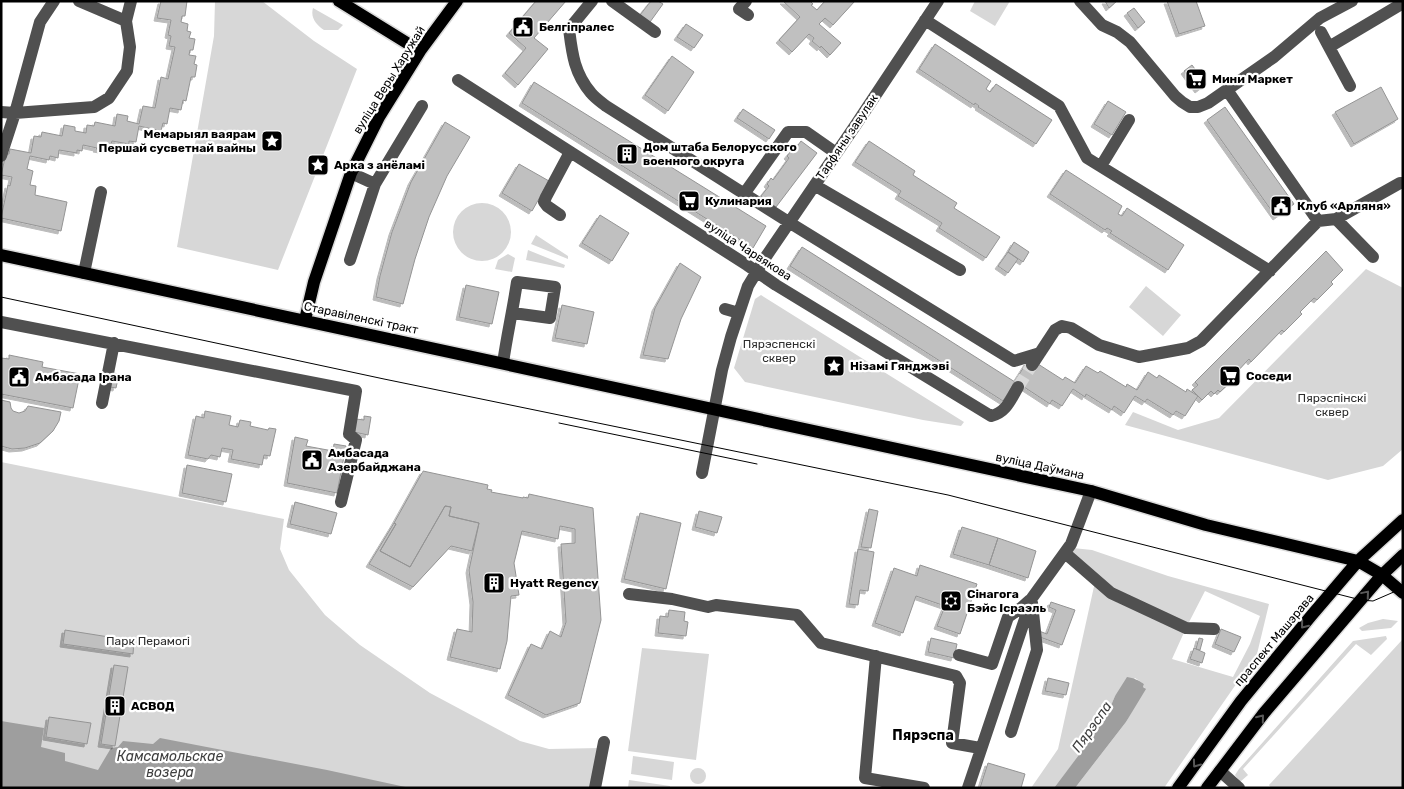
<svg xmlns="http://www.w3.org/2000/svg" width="1404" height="789" font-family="Rubik,sans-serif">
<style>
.green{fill:#d7d7d7;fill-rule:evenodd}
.water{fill:#9e9e9e}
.building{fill:#c0c0c0;stroke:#949494;filter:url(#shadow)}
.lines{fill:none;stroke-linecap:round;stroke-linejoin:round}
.minor-tunnel{stroke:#d9d9d9;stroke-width:12;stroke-dasharray:12 6;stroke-linecap:butt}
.major-casing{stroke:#dbdbdb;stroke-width:15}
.minor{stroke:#505050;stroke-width:12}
.major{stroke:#000;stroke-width:12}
.tram{stroke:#000;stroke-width:1}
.oneway{stroke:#595959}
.labels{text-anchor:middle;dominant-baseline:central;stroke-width:4.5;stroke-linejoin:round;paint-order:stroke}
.poi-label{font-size:12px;font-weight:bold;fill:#000;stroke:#fff;text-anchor:start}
.street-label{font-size:12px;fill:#000;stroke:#fff}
.park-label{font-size:12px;fill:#2e2e2e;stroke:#fff}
.water-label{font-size:14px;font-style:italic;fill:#3f3f3f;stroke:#fff}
.neighbourhood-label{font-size:14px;font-weight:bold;fill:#000;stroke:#fff}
</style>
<defs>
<filter id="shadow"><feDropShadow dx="-3" dy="3" stdDeviation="0" flood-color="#0004"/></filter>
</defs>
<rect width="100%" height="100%" fill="#fff"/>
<!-- green -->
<path class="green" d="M215,1H262L314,41L357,69L278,270L177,247L214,36Z
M975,1H1010L995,26L970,11Z
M313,8L343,25L338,30H324C317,25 310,18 313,8Z
M453 232a29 29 0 1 1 58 0a29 29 0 1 1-58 0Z
M536,235L568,256V259L531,244Z
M528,250L565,265L564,268L526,260Z
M508,254L515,258L512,272L495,269L498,260Z
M1366,269L1403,288V449L1383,466L1328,480L1125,425L1133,412L1178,430L1219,418Z
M1146,286L1181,315L1163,336L1129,307Z
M761,295L964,422L961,426L923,420L745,382L734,368L755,299Z
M1,462L284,519L280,549L289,570L325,615L360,645L430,693L520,741L549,749L600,748L595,788H1Z
M1073,548L1092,550L1168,576L1269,604L1257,654L1164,788H1075L1126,722L1145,688L1143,687L1144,684L1135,678L1115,696L1103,724L1092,735V739L1054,788H1031L1058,749L1095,582L1063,560ZM1205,591L1260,616L1250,644L1233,677L1172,659L1186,628Z
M1383,619L1398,621L1391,628L1362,631L1359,628L1368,623Z
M1386,636L1387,639L1371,655L1356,644L1243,769L1248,775L1240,782L1235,775L1239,769L1353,641Z
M1402,640L1403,788H1271L1269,785Z
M642,648L709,654L696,760L628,751Z
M633,756L674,762L672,780L631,774Z
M690 776a8 8 0 1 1 16 0a8 8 0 1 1-16 0Z
M629,780L670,786V788H628Z"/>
<!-- water -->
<path class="water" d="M1127,677C1134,678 1138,680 1144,684L1143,687L1146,689L1126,722L1075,788H1054L1091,739L1093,732L1095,728L1103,724L1115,696Z
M1,721L44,728L41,747L65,753V761L98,770L111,748L118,747L123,741L153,744L160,738L327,770L410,788H1Z"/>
<!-- building -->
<path class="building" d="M161,1H187L185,16H182L181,22L188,24L187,31L191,32L189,38L195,39L193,50H190L189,55L196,56L194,64L197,65L195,77H191L186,101L183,100L181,110L170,108L167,124L163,123L161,131L139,126L136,142L129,141V144L112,141L110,147L102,145V150L96,149L97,148L83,145L82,151L77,150V153L59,150L58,158L50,156L49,160L30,156L27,169L33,171L30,185L36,186L35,195L67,202L61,231L1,218L8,185L10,186L12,177L1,175L6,154H9L10,149L31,153L34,136L41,137L42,132L62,136L64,125L75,127V131L86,133L87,125L94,126L95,122L115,126L117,114L128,116L127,121L139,124L143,106L155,108L161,77L168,79L175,47L169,46L171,36L168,35L171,20L157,18Z
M536,1H566L534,38L548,49L518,85L505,73L526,48L509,33Z
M651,1H658L663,4L650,22L640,15Z
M783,1H810L813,4L811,5L817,10L825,1H855L833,25L825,18L819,24L841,43L830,55L821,46L820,48L812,41L814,38L809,34L792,52L779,40L800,17Z
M1105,1H1117L1109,8Z
M1167,1H1196L1205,26L1179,34Z
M1134,8L1145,22L1138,28L1127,13Z
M686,24L703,35L694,48L677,37Z
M935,44L991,81L986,89L990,92L996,84L1052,120L1036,144L978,107L979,106L975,103L974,105L919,69Z
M672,56L694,72L668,111L645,95Z
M1192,65L1206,84L1198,90L1184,71Z
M534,82L766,226L753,248L522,103Z
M1381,87L1398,119L1354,144L1335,112Z
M1108,101L1126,112L1112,135L1094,124Z
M1225,107L1294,204L1276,217L1207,120Z
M743,109L775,130L769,139L737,118Z
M445,122L470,137L447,176L429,217L415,259L403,304L376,297L380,276L392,232L411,182Z
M801,141L817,153L776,207L761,196L769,186L767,184L771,178L773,180L789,158L787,156L791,151L793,152Z
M869,141L915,171L913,175L957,203L954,208L1000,237L986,258L939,228L942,223L898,196L901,191L855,162Z
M519,164L549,181L532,211L502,193Z
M1066,170L1122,206L1118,214L1122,216L1127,208L1184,245L1168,270L1110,233L1112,231L1107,228L1105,230L1050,194Z
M600,215L629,233L612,261L582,243Z
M1014,242L1029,252L1023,262L1008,252Z
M802,247L1015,382L1003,401L790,266Z
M1326,251L1343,270L1331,282L1333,284L1317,300L1314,298L1300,312L1302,314L1284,332L1282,330L1251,362L1249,359L1235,374L1237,376L1220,392L1218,390L1214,394L1211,391L1202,400L1192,390L1198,385L1195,382Z
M1008,252L1018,259L1008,273L998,266Z
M680,263L701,277L681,319L668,359L643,355L655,308Z
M466,285L499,292L492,324L459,317Z
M562,305L594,312L587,344L555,338Z
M9,355L43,362L42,367L80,374L73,408L1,394V358L9,359Z
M1027,362L1038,364L1063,380L1065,377L1075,383L1086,366L1098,373L1100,371L1126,387L1127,384L1137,390L1148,372L1157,378L1159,375L1186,392L1187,389L1198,396L1185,416L1176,411L1173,415L1147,399L1145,402L1135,396L1124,413L1114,406L1112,410L1086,394L1085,397L1073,389L1062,406L1052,400L1050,404L1024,387L1023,390L1013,384Z
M113,373L119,374L116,388L110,387Z
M1,400L10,402L11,408L13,411L19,413L25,411L28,406L61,412L59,421L53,431L40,443L25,448L12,449L1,446Z
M205,411L231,416L229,425L238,427L240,420L251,422L250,426L268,430L269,428L276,429L270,456L264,455L262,465L231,459L233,450L222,448L220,457L211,455L208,459L188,455L196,416L204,418Z
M364,416L371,417L368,435L354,432L356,419L364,420Z
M295,437L308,440L306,446L333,451L334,444L346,446L337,493L287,483Z
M187,465L232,474L226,502L182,493Z
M423,471L488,485L487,489L492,490L491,492L523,498V497L528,498L529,494L593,508L601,620L580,703L546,715L508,695L531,644L542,649L550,631L561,637L566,622L561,544L575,543V529L560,526L558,539L522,531L514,563L519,595L511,596L507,641L500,669L450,657L457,629L472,632L473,602L469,570L479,523L449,516L451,507L445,506L410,567L380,551L396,524L394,523Z
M295,502L337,513L331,534L290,524Z
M445,506L451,507L449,516L479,523L472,551L451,546L413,587L369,564L394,523L396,524L380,551L410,567Z
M869,509L878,511L871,548L861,547Z
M699,511L722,517L717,533L695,527Z
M640,513L681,523L666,589L624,579Z
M962,527L998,538L989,565L953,554Z
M998,538L1036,551L1028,578L989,565Z
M858,549L874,552L868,591L860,590L858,605L849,604Z
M920,565L977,584L960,634L937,626L945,606L916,596L903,633L875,623L894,568L917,576Z
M1051,602L1075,610L1062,645L1037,636L1039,631L1047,634L1056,610L1049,607Z
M669,610L685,612L684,621L688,622L686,636L658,633L660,616L668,617Z
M1221,629L1241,637L1234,652L1215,644Z
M65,630L134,641L133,654L63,644Z
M931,638L957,644L954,658L928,652Z
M1199,638L1203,639L1200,650L1196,649Z
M1194,648L1205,653L1202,663L1190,659Z
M114,665L128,667L115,746L101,744Z
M1048,678L1069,683L1066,695L1045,691Z
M49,717L91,723L87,744L46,737Z
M988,763L1025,774L1021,788H980Z"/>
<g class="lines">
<!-- minor-tunnel -->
<path class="minor-tunnel" d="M1018,387L1032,365"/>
<!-- major casing -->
<g class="major-casing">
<path id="major" d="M339,1L420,51
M1,255L1091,491L1206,525L1358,561L1382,575L1403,593
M305,320L314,282L351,173L379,117L420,51L457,1
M1178,788L1241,701L1311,616L1358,561L1403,520
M1207,788L1264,713L1382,575L1403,555"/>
</g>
<!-- minor -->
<path class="minor" d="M79,1L126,21
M592,1L569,29C572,53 574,73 591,93C595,98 601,102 606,106L795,226L1014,361L1040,353
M612,1L655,32
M746,1L739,9L748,15
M1080,1L1102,25L1117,32L1130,42L1175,96L1182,102L1190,107H1198L1208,103L1274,57L1320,18L1352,1
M925,20L1059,106L1087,158L1270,271
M1321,32L1329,47
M458,80L747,265L776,285L991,416C1006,413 1011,399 1018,387
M1350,86L1329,47L1403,3
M1227,90L1318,221
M1,112L15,113L94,107L109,98L127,71L130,47L126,21L131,1
M1,156L15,113L40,22L54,1
M1101,166L1129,120
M351,173L375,184
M815,185L821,189L960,270
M744,194L788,132H806L836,153
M560,215L547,206L544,202L546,197L570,152
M1336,219L1373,257
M350,260L375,184L422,106
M84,273L101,192
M725,309L739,313
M1,322L356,391L349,434L356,440L341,502
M503,363C507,335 513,309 517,282L555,287L550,318L513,313
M1032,365L1055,330L1062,326L1071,328L1099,345L1139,357L1188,348L1201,341L1318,221L1336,219L1400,183H1403
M102,403L114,343
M702,473L722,370L731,337L748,286L765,258L855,126L938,1
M1065,553L1111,593L1186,628L1214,629
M629,594L672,599L708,607L716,605L797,615L821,643L956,676L960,683L952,743L980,748
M959,655L992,664L1008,617L1021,608L1030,600
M876,656L865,778L924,788
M1011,732L1037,650L1032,603
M1220,771L1239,788
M595,788L604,742
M968,788L1032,598L1071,544L1091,491"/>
<!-- major -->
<use href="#major" class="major"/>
<!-- tram -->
<path class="tram" d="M1,297L384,379L948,495L1361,600L1373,601L1403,588
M559,423L757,464"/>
</g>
<!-- one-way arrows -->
<defs><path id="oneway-chevron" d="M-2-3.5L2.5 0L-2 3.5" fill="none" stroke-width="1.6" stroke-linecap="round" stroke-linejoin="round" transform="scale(1.25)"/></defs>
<g class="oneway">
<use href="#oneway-chevron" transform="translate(1366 594) rotate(-50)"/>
<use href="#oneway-chevron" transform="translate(1304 625) rotate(129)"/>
<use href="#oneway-chevron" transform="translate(1261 718) rotate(-51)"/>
<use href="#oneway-chevron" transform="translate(1196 764) rotate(126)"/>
</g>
<!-- icons -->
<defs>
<g id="civic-square" transform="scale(1.125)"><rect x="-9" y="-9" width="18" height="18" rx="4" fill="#000" stroke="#fff"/><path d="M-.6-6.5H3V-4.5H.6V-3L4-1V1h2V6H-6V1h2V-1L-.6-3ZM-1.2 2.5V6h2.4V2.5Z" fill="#fff"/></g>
<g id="supermarket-square" transform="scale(1.125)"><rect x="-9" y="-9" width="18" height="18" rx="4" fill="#000" stroke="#fff"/><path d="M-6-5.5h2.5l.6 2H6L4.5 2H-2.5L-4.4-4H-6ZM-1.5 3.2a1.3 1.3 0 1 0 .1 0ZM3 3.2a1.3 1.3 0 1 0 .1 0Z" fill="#fff"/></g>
<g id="sight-square" transform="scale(1.125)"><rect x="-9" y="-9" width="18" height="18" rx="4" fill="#000" stroke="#fff"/><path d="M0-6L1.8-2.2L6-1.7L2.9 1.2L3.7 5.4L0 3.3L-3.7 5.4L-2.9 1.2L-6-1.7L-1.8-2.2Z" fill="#fff"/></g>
<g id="building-square" transform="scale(1.125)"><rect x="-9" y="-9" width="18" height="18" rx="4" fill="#000" stroke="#fff"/><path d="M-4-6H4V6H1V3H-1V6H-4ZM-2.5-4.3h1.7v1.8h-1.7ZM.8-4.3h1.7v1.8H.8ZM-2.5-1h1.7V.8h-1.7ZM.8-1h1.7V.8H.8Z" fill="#fff"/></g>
<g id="synagogue-square" transform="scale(1.125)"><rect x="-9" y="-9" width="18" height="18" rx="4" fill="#000" stroke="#fff"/><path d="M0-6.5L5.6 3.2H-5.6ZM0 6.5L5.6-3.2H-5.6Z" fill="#fff"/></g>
</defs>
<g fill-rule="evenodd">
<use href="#civic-square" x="523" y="27"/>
<use href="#supermarket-square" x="1196" y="79"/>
<use href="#sight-square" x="272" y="141"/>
<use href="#building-square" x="627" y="154"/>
<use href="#sight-square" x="318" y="165"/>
<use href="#supermarket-square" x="689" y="201"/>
<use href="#civic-square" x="1281" y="206"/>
<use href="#sight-square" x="834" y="366"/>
<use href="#supermarket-square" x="1230" y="376"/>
<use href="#civic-square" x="19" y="377"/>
<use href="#civic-square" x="312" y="460"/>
<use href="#building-square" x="494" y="583"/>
<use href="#synagogue-square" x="951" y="601"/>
<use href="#building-square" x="115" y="706"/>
</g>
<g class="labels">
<!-- poi labels -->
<g class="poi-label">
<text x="539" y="27">Белгіпралес</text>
<text x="1212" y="79">Мини Маркет</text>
<text x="256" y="134" text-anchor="end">Мемарыял ваярам<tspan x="256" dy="14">Першай сусветнай вайны</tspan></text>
<text x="643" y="147">Дом штаба Белорусского<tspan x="643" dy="14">военного округа</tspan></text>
<text x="334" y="165">Арка з анёламі</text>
<text x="705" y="201">Кулинария</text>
<text x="1297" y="206">Клуб «Арляня»</text>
<text x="850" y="366">Нізамі Гянджэві</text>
<text x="1246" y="376">Соседи</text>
<text x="35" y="377">Амбасада Ірана</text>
<text x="328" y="453">Амбасада<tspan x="328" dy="14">Азербайджана</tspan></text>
<text x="510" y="583">Hyatt Regency</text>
<text x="967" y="594">Сінагога<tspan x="967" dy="14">Бэйс Ісраэль</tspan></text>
<text x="131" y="706">АСВОД</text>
</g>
<!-- street labels -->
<g class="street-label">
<text transform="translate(389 80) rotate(-58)">вуліца Веры Харужай</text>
<text transform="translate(847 137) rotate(-56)">Тарфяны завулак</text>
<text transform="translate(748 250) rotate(33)">вуліца Чарвякова</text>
<text transform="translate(361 318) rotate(12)">Старавіленскі тракт</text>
<text transform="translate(1040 466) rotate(12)">вуліца Даўмана</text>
<text transform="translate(1274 640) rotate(-50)">праспект Машэрава</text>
</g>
<!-- park labels -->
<g class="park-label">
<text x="779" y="344">Пярэспенскі<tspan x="779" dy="14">сквер</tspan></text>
<text x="1332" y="398">Пярэспінскі<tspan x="1332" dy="14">сквер</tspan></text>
<text x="148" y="641">Парк Перамогі</text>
</g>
<!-- water labels -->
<g class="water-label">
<text transform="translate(1092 727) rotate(-55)">Пярэспа</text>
<text x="170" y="756">Камсамольскае<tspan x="170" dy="16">возера</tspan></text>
</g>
<!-- neighbourhood labels -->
<g class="neighbourhood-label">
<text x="923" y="735">Пярэспа</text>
</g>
</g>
<!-- border -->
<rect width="1404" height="789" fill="none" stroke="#000000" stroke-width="5"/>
</svg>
